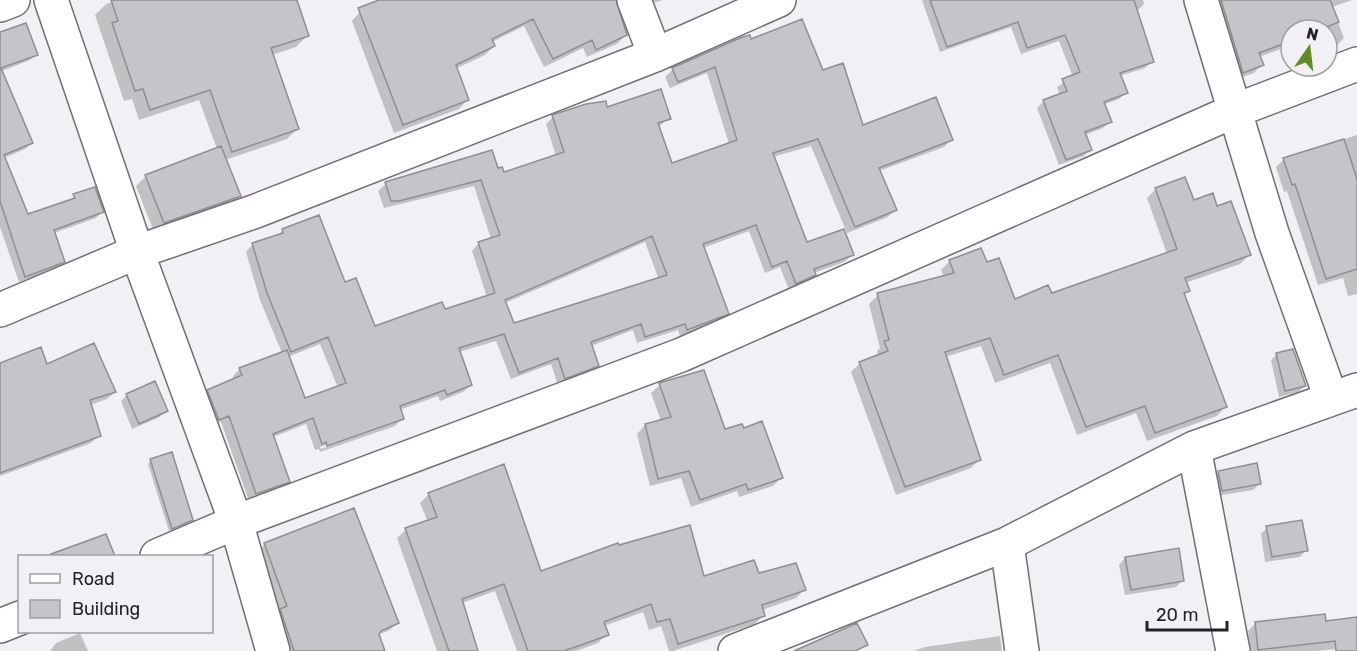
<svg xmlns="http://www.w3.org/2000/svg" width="1357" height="651" font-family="Rubik,sans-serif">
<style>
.shadow{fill:#0003;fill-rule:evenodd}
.building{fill:#c6c4c8;stroke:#908e92;stroke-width:1.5;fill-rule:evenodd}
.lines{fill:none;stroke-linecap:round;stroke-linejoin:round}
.minor-casing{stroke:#716f73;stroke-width:36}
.minor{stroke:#fff;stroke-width:33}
</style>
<rect width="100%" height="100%" fill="#f2f0f4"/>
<!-- shadow -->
<path class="shadow" d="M118,0H295L307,36L296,47L272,55L298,128L287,139L225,160L239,196L230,205L154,232L136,186L146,176L217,149L199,100L139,120L132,99L124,101L95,15L106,4Z
M394,0H615L626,35L617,44L587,57L583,48L544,67L524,26L492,42L494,46L485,55L455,69L467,100L459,109L394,133L352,21L360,12Z
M641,0H663L644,6Z
M922,0H1143L1144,4L1137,11L1152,61L1145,68L1120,76L1126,93L1119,99L1103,105L1110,121L1103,128L1085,135L1090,149L1084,156L1059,165L1037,108L1044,101L1060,95L1057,87L1073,77L1059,41L1021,54L1011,27L940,52Z
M1208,0H1352L1332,7L1344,38L1335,47L1327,50V30H1291V45L1259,57L1262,64L1254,73L1234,80Z
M0,33L36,54L30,60L2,71L31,143L25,149L4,158L27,216L68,202L74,196L102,212L96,218L54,233L64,262L58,268L19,282L0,227Z
M750,41L822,72L862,127L951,140L944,147L879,171L895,209L888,217L847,233L811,146L773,157L806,244L852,255L844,262L814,273L807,282L789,290L780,267L765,273L749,231L703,248L727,313L720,320L680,336L678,330L637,343L633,330L591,346L597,365L590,373L558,385L551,364L511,379L496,341L459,352L471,385L463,392L440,401L438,396L399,410L402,418L395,426L320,452L319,449L315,450L306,424L273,437L289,481L281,489L249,501L221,422L211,426L201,398L208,391L234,380L233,376L240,369L282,353L260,300L246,252L253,244L276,237L283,230L344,284L374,328L487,297L472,251L479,243L491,239L474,186L384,208L378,191L386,184L497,170L503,174L556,156L546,124L553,117L605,109L669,118L658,127L671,164L729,144L707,73L670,88L665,77L673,69ZM645,242L659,280L513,325L505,303ZM320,344L338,388L304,400L288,357ZM395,420V423L321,449L320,447Z
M1357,135V294L1348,296L1343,278L1318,285L1287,191L1284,192L1276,167L1284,159Z
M1156,189L1216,208L1249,255L1240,264L1185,283L1188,291L1184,295L1225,407L1217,416L1147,441L1136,413L1077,435L1050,363L995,383L981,346L945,357L980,459L971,468L896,495L851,372L860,363L878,355L877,351L880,348L869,304L878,295L944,277L941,270L950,261L986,264L1014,301L1051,295L1167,254L1147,198Z
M1277,354L1305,386L1298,392L1279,397L1271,360Z
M0,364L115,392L107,399L90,405L99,435L91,443L0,476Z
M703,372L724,431L781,478L773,486L739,497L737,491L691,507L681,478L650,486L637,434L645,425L661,421L651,393L660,385Z
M127,395L166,410L160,417L132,429L121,401Z
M151,461L191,520L169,531L148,464Z
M1219,472L1260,483L1253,490L1216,496L1213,478Z
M429,494L541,573L703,578L758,575L804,590L796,598L762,610L764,615L755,624L673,651H669L661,626L649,630L643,612L604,626L607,634L598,643L576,651H517L495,591L462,603L477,651H437L397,538L406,530L428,522L420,503Z
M1267,528L1306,550L1300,557L1265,562L1261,534Z
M265,544L398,622L390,630L378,635L384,651H285L274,617L280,611L258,551Z
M1125,558L1183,580L1176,587L1125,595L1119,565Z
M1357,619V647L1316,651H1251L1248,631L1255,624L1325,623Z
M80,633L88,651H50L56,643Z
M1000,636L1002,651H914L925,647Z"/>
<!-- building -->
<path class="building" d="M111,0H297L309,36L271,48L299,129L232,152L210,90L150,110L143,89L135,91L112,23L118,21Z
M379,0H616L627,35L596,50L592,40L553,59L533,19L492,39L495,46L456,65L469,100L403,125L358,8Z
M930,0H1134L1154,62L1120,73L1128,93L1104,102L1112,122L1085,132L1092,150L1066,160L1043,100L1067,91L1062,79L1080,72L1065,35L1027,48L1018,22L947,47Z
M1221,0H1330L1339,22L1319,30H1291V41L1259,53L1264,65L1243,73Z
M802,19L823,70L843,63L863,125L936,97L953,140L879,168L897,210L855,227L818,139L773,153L807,242L844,229L854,255L814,269L816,275L796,284L787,261L772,267L756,225L703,244L729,314L687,330L685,324L645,337L641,324L591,342L599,366L565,379L558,358L519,373L504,334L459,348L472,385L447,395L445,390L400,406L404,419L327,446L326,442L322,444L313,418L273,434L290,482L256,494L229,416L219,420L207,390L242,375L239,368L287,350L305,398L346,383L328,337L291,352L267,293L252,243L283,233L282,229L319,215L345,282L356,278L375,326L442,302L445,309L495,293L478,242L500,235L481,180L399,201H391L385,182L492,150L498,168L502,167L504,172L564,152L552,115L586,104L606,101L607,107L661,89L671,119L658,123L672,163L737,140L715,67L678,82L672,68L740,38L750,35L751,39ZM652,236L667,275L514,323L505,300Z
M26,23L38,55L1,68L33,143L4,155L28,214L75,198L73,194L95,187L104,212L54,230L65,262L25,277L0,201V32Z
M1344,139L1357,179V269L1326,279L1295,184L1292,185L1283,158Z
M221,146L241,196L164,223L145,175Z
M1185,177L1194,200L1213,193L1217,206L1231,201L1251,255L1185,278L1190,291L1184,293L1227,407L1155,433L1145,406L1086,427L1058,355L1004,375L990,338L945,352L981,460L905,487L859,362L888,351L884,341L889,340L877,293L954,273L949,260L981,248L987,262L999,258L1015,299L1048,285L1052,293L1177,249L1155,188Z
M94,343L116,392L90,400L101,436L0,473V363L41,347L47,364Z
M1293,349L1306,386L1285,391L1276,353Z
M704,370L725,429L742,424L744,428L762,421L783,478L748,490L746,484L700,500L689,471L658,479L645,424L671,417L659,383Z
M155,381L168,411L139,424L126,394Z
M172,452L193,520L172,529L150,459Z
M1257,463L1261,484L1222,491L1218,471Z
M504,464L541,571L618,543L619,545L690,525L704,576L754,560L759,573L796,563L806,590L762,605L765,616L678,644L670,619L657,622L651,604L604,622L609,635L564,651H528L504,584L462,599L478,651H449L405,528L437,517L428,493Z
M354,508L399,623L381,631L379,634L385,651H294L280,609L287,606L264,543Z
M1302,520L1308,551L1272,557L1266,526Z
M106,534L115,556H52L51,554Z
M1179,548L1184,581L1131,590L1125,557Z
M1325,614L1326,621L1357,617V651H1336L1335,641L1258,650L1255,622Z
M857,623L868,645L855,651H794Z"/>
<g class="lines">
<!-- minor casing -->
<g class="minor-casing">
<path id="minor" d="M51,0L137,252L236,522L273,651
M634,0L655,55
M1201,0L1272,233L1331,398
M0,5L13,0
M0,310L137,252L256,211L655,55L779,0
M1194,448L1233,651
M1007,544L1022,651
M157,556L236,522L681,355L1234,111L1357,64
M0,626L20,618
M735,651L1007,544L1194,448L1357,390"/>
</g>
<!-- minor -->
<use href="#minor" class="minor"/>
</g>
<!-- legend -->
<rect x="18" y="555" width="195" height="78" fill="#f2f0f4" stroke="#a09ea1" stroke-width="1.5"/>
<rect x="30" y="574" width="30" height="9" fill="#ffffff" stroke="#a09ea1" stroke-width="1.5"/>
<text x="72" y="585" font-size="18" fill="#242425">Road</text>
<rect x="30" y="600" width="30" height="18" fill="#c6c4c8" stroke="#a09ea1" stroke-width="1.5"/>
<text x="72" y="615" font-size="18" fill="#242425">Building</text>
<!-- north arrow -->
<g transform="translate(1309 48) rotate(14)"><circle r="28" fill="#f2f0f4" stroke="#a09ea1" stroke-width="1.5"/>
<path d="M0-4.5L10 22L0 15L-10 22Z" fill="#5f8d1f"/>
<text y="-9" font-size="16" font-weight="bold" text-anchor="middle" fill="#242425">N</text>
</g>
<!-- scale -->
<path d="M1147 621v9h80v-9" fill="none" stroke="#242425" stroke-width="3"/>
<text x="1156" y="621" font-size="18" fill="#242425" stroke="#f2f0f4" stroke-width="4.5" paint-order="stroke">20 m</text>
</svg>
